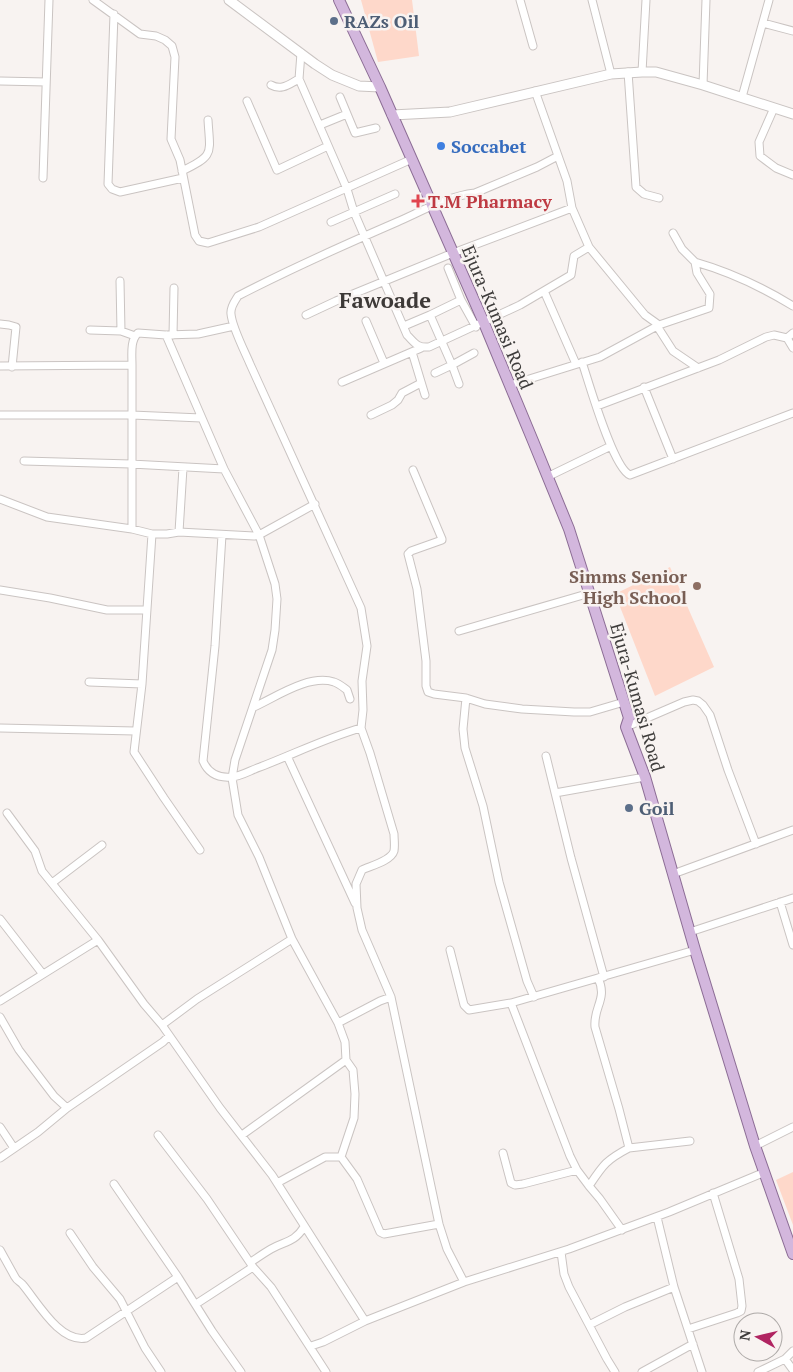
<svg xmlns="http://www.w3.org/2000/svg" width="793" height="1372" font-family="'PT Serif',serif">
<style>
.green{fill:#fed8ca}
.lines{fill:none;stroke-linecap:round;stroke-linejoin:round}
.minor-casing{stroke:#cac4c2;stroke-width:9}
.tertiary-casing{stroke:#cac4c2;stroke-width:11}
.primary-casing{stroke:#8c6d95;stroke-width:12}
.minor{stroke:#fff;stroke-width:7}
.tertiary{stroke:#fff;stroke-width:9}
.primary{stroke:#d3b7dd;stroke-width:10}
.service-dot{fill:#5c6f8a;stroke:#f8f3f1;stroke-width:2}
.shop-dot{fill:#3f7fe0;stroke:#f8f3f1;stroke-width:2}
.health-dot{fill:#e0444e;stroke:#f8f3f1;stroke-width:2}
.education-dot{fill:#8d6e63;stroke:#f8f3f1;stroke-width:2}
.labels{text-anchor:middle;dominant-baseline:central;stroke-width:5;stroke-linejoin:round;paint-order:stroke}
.service-label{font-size:18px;font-weight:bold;fill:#4e5e75;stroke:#f8f3f1;text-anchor:start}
.shop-label{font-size:18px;font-weight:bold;fill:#366cbe;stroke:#f8f3f1;text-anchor:start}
.health-label{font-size:18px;font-weight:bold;fill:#be3a42;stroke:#f8f3f1;text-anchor:start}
.street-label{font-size:18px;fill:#3e3c3b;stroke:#f8f3f1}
.education-label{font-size:18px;font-weight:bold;fill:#785e54;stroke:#f8f3f1;text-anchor:end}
.district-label{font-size:22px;font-weight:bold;fill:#3d3937;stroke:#f8f3f1}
</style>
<rect width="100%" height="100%" fill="#f8f3f1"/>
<!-- green -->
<path class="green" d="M361,0H412L419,56L378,62Z
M670,567L714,667L655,696L615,594Z
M793,1172V1225L776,1180Z"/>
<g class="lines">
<!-- minor casing -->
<g class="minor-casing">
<path id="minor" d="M93,0L140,34L156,36L165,40L172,46L175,57L171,139L180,160L195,235L199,241L208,243L259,227L412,159
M520,0L533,46
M592,0L611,74
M114,14L108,184L112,189L120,192L183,178
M763,23L793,31
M301,53L299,79L347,189L354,212L407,335C415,343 417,348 429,347L520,305L571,275L574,256L589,247
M628,72L636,187L644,194L659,198
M642,72L646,0
M0,81L46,82
M271,85C282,91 289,84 299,79
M703,85L706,0
M535,91L567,181L572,208L589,247L645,315L659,325
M340,97L355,133L376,128
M742,97L769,0
M247,101L277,170L328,146
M774,108L759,142L760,156L776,168L793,175
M320,125L347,114
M182,171C215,155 210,154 208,120
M43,178L49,0
M331,222L395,194
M695,262C730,272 762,287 793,306
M448,268L461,300
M120,281L121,331
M544,291L576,364
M306,315L336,301L453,253L572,208
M366,321L384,363
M0,324L9,325L16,327L12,367
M404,326L430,315
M657,326L673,351L698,368
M90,330L121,331L135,336
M793,333L787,338L793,348
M166,335L224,469L259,535L275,584L277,599L275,630L272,650L235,760L232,778L238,815L259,857L292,939L338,1023
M173,335L174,288
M412,352L425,395
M474,353L452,365L430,315L461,300L476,327
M582,362C589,383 613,468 630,475L793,413
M0,366L132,365
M435,373L452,365L459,384
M342,382L421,348
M510,385L600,357L659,325L709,308L710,294L697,273L695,262L682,249L673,233
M644,387L673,459
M597,406L719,360L766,337L774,335L787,338
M0,415H132L201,418
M371,415L392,405L398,400L402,393L421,383
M24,461L131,464L224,469
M413,470L442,539V540L411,551L408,554L417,589L426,661V686L428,692L434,694L466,698L485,704L522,709L574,712H590L624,702
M547,477L611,446
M0,499L47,517L132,529L152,534H167L179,532L254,536L259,535L315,504
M132,529V365C132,355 130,340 138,333L166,335L198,334L234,326
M179,532L183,468
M152,534L142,684L134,752L164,798L200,850
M222,535L215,646L203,761C208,773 218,778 231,777C240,777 251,770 260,767C294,754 326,738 361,728L363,710L362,681L367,646L361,608L250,364C245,352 232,327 231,314C230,307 235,301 238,296C290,269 344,245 397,222C422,211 448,196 475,193L537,167L558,156
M0,590L50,598L107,610H147
M459,631L590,593
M89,682L142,684
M466,698L463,729L465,748L483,806L499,882L527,981L534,997
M254,707C276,697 309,674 334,682C338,683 343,687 347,690L350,699
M626,727L684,702L693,700L698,701L703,705L710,715L728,770L756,844
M0,728L135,731
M361,728L370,753L394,834C394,839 395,845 394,851C391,861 370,866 362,870L356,884L357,908L362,930L391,997L439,1224L447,1249L464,1282
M287,756L355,903
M546,756L571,858L604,977
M555,793L645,777
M7,813L35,851L42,871L98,940L144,1004L162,1025L220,1108L272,1175L365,1321
M673,874L793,830
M52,883L102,845
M780,902L793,945
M0,919L42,973
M690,932L793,898
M450,950L464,1005L469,1010L511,1003L695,950
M0,1001L98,940
M511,1003L570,1156L577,1170L589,1186C603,1165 606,1160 629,1148L619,1109L595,1027C593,1007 608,999 598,978
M0,1017L19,1050L54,1096L67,1108
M162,1025L197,999L292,939
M0,1127L14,1148
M158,1135L207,1199L253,1267L271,1287L326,1372
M242,1135L346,1060L345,1042L338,1023L380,1001L391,997
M755,1146L793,1127
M629,1148L690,1141
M503,1153L511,1183L515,1185L523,1184L577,1170
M341,1157L354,1118L355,1094L353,1070L346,1060
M0,1158L38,1132L67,1108L163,1042L169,1036
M277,1183L325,1157H341L357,1179L380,1232L384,1234L439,1224
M114,1184L178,1277L212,1331L241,1372
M589,1186L600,1199L622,1230
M657,1217L674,1287L702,1372
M70,1233L93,1267L120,1299L145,1348L161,1372
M0,1250C5,1259 10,1268 15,1277C17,1281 21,1282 23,1285C38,1303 60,1343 86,1338L178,1277
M561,1252L564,1274L569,1287L607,1359L615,1372
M251,1262C257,1258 264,1253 271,1249C285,1241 294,1243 304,1227
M196,1304L253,1267
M589,1325L625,1307L674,1287
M688,1329L737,1313L741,1311L742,1306L739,1279L713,1193
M311,1346L323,1342L365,1321L464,1282L569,1249L669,1212L765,1172
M785,1359L793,1370
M642,1372L693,1344
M758,1372L785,1359L793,1351"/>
</g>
<!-- tertiary casing -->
<g class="tertiary-casing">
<path id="tertiary" d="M229,0L315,64L332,75L359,86L380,87
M392,115L450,112L611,74L642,72H656L703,85L793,114"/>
</g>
<!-- primary casing -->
<g class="primary-casing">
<path id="primary" d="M339,0L380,87L484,323L533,441L569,529L624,702L629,718L626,727L645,777L695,950L755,1146L793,1254"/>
</g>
<!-- minor -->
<use href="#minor" class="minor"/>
<!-- tertiary -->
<use href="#tertiary" class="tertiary"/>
<!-- primary -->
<use href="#primary" class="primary"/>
</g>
<!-- markers -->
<g class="service-dot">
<circle cx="334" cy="21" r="5"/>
<circle cx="629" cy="808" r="5"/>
</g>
<circle class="shop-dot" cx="441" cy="146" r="5"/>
<path class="health-dot" d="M415.5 193.5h5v5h5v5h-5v5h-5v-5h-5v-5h5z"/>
<circle class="education-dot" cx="697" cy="586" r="5"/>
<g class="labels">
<!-- service labels -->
<g class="service-label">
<text x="344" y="21">RAZs Oil</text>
<text x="639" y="808">Goil</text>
</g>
<!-- shop labels -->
<g class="shop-label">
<text x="451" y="146">Soccabet</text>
</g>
<!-- health labels -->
<g class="health-label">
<text x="428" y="201">T.M Pharmacy</text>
</g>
<!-- street labels -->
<g class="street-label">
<text transform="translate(498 317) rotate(67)">Ejura-Kumasi Road</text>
<text transform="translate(638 697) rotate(74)">Ejura-Kumasi Road</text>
</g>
<!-- education labels -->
<g class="education-label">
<text x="687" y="576">Simms Senior<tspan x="687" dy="21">High School</tspan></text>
</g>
<!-- district labels -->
<g class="district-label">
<text x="385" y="299">Fawoade</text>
</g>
</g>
<!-- north arrow -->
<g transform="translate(758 1337) rotate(278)"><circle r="24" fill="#f8f3f1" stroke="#aeaaa8"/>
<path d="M0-4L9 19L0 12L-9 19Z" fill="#b02461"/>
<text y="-8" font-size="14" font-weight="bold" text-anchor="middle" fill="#3e3c3b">N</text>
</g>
</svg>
